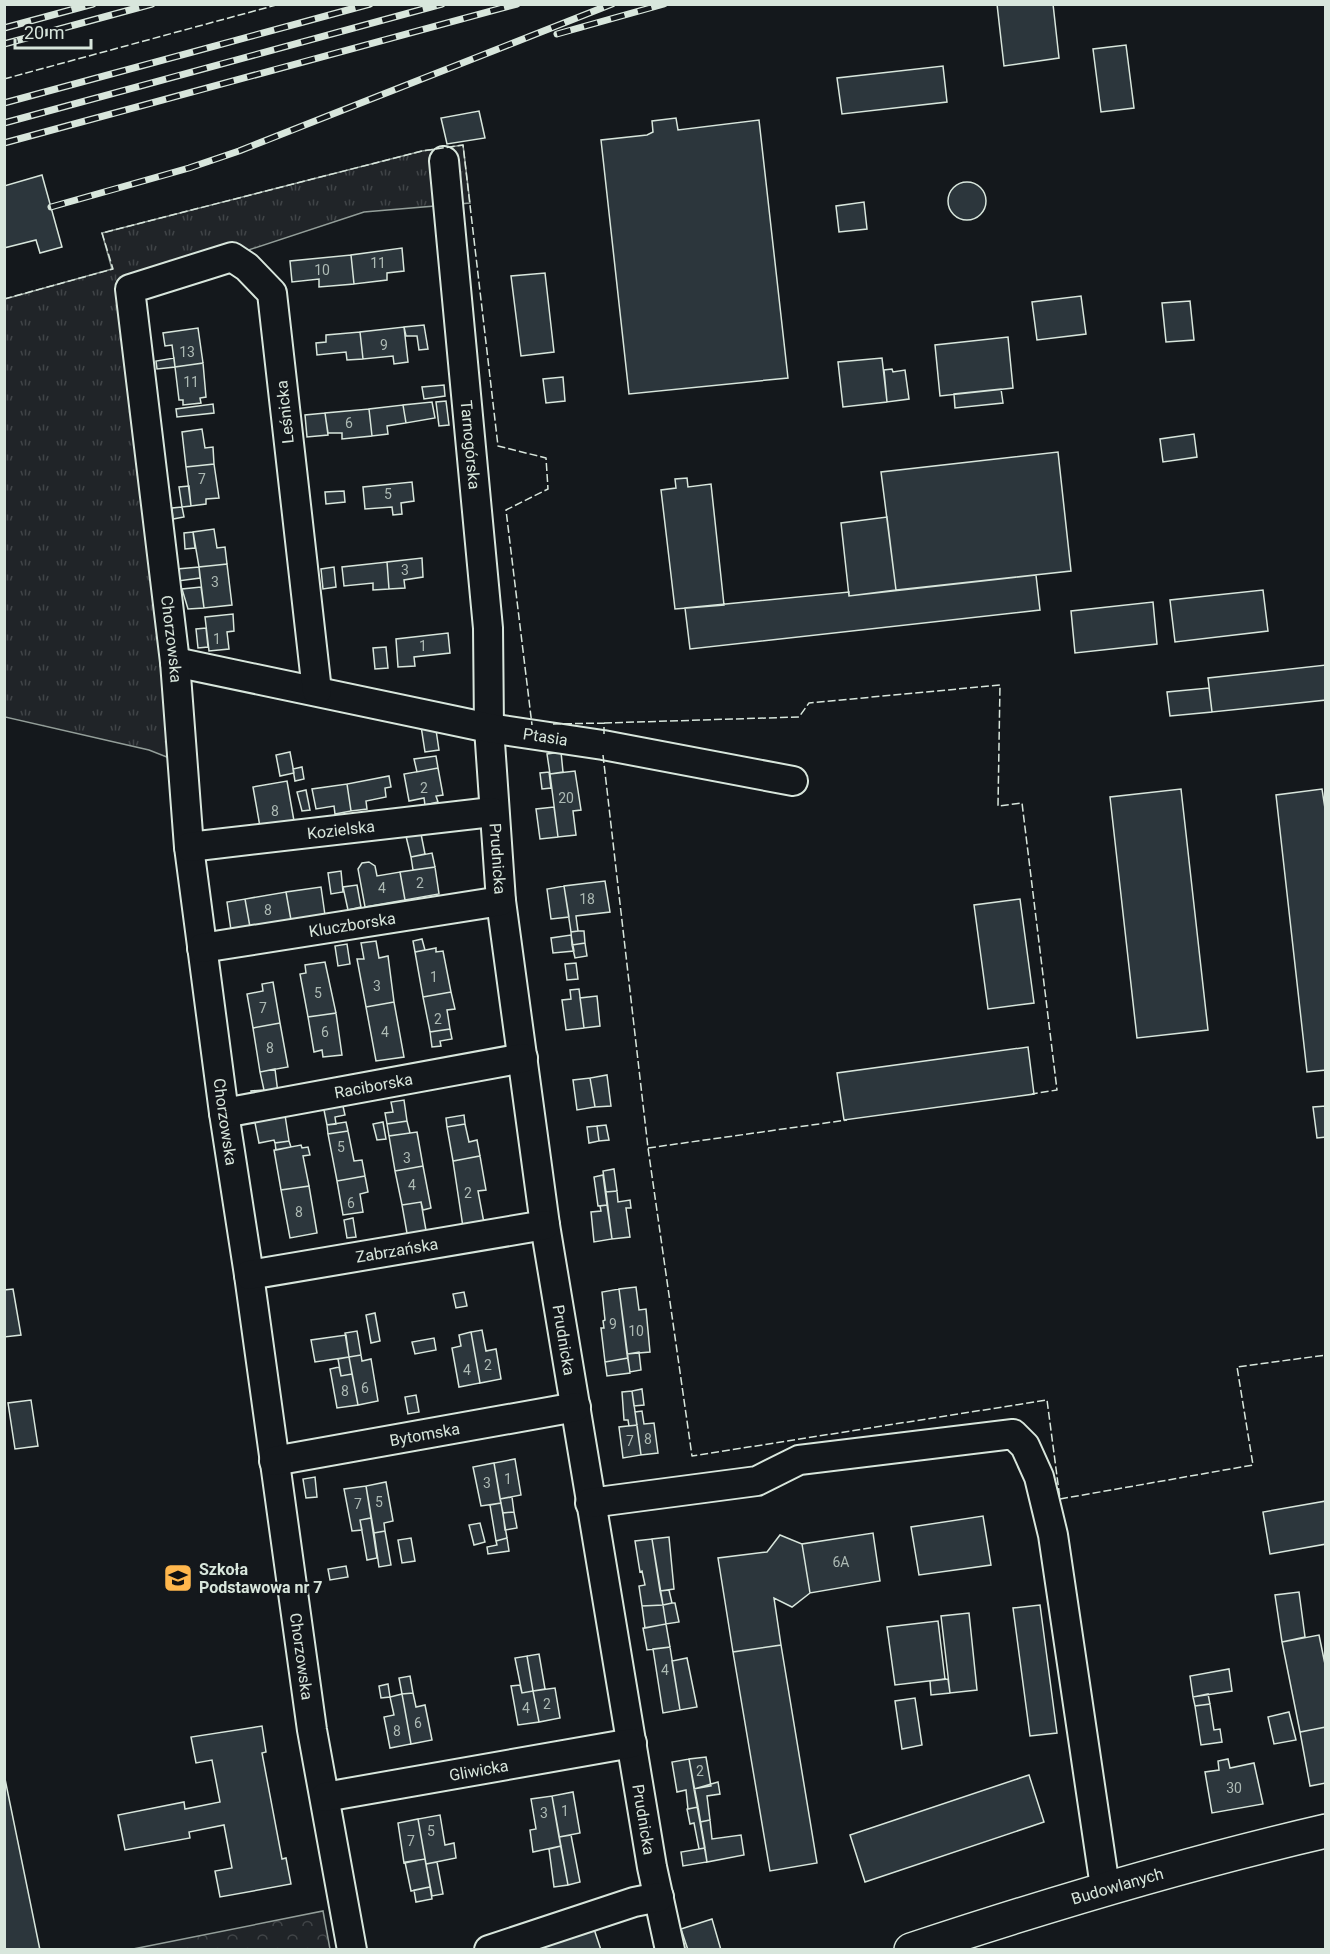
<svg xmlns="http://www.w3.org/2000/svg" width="1330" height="1954" font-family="Roboto,sans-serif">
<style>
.grass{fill:url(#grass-tufts);stroke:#939e99;stroke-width:1.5}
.forest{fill:url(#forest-crowns);stroke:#939e99;stroke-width:1.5}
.building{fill:#2c363c;stroke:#d8e6dc;stroke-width:1.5}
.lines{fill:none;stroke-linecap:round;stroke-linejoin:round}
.minor-casing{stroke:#d8e6dc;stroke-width:32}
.major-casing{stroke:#d8e6dc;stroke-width:36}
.minor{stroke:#14181c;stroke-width:28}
.major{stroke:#14181c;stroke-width:33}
.rail-casing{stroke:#d8e6dc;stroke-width:7}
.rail{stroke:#14181c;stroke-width:4.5;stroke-dasharray:14;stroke-linecap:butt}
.fence{stroke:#d8e6dc;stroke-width:1.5;stroke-dasharray:8 3;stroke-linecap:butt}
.labels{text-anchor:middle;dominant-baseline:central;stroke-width:4.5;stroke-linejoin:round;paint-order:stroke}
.number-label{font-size:14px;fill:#adbab4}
.street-label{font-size:16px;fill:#d8e6dc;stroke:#14181c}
.poi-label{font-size:16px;font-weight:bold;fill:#d8e6dc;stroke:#14181c;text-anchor:start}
</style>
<defs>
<pattern id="grass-tufts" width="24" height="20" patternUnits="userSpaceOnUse" patternTransform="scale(1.5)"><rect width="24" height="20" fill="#202428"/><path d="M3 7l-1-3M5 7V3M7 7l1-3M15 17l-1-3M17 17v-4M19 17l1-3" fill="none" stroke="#404447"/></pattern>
<pattern id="forest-crowns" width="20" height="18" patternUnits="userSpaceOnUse" patternTransform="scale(1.5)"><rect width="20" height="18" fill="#202428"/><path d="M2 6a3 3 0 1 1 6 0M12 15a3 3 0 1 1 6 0" fill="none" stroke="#404447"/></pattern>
</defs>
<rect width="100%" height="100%" fill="#14181c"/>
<!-- grass -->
<path class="grass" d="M463,145L470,203L364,212L130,289L182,763L149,750L5,717V299L112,269L102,233L422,151Z"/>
<!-- forest -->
<path class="forest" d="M323,1911L330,1949H133Z"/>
<!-- building -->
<path class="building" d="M997,4H1053L1059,58L1004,66Z
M1126,45L1134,108L1101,112L1093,49Z
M943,66L947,102L842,114L837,78Z
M479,111L485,138L447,144L441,118Z
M676,118L678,130L759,120L788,378L629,394L601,140L647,135L653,132L652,121Z
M42,175L62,247L40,253L36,240L4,248V186Z
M948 201a19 19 0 1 1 38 0a19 19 0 1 1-38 0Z
M864,202L867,229L839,232L836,206Z
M402,248L404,271L387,273V280L354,284L351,255Z
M351,255L354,284L319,287V279L292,282L290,261Z
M545,273L554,352L521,356L511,276Z
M1081,296L1086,334L1037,340L1032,302Z
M1190,301L1194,340L1166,342L1162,303Z
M424,325L428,349L419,350L417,336H406L404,327Z
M404,327L408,362L394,364L393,356L363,359L360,332Z
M198,328L203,363L175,367L172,345L165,346L163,333Z
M360,332L363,359L347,360L346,352L317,355L316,343L326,342V335Z
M1008,337L1013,388L940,396L935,345Z
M174,358L175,367L157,369L156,361Z
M882,358L887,402L843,407L838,362Z
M203,363L206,397L200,398L201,403L183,405V400H179L175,367Z
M892,369L893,372L905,370L909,399L887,402L884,370Z
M563,377L565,401L546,403L543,379Z
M444,385L445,396L424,399L422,387Z
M1001,389L1003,403L955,408L954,394Z
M446,401L449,425L439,426L436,402Z
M432,402L435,418L406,423L403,405Z
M213,404L214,413L177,417L176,409Z
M403,405L406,423L387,426L388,434L372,436L369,409Z
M369,409L372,436L342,439V433H328L325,413Z
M325,413L328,435L307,437L305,415Z
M202,429L205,448L213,447L214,464L186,467L182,432Z
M1194,434L1197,457L1163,462L1160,439Z
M1058,452L1071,571L896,590L881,472Z
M214,464L219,498L206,499V504L191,506L186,467Z
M687,478L688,487L711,484L724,605L675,609L661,490L676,488L675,479Z
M412,482L414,501L401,503L402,514L393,515L392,507L365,509L363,487Z
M189,486L191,506L182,507L179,487Z
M344,491L345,502L326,504L325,492Z
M182,507L184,517L173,519L172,508Z
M887,517L896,590L849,596L841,523Z
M214,529L217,548L225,547L227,564L199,567L193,532Z
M193,532L195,548L185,549L184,533Z
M422,558L423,577L404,580L405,588L389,589L387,562Z
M387,562L389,589L373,590V583L344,586L342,567Z
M227,564L232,605L204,608L199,567Z
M199,567L200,578L178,581L177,569Z
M334,567L336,587L323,589L321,569Z
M1036,575L1040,610L690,649L685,608L849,592V596Z
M201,587L204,608L188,609L182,589Z
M1263,590L1268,631L1175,642L1170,600Z
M1153,602L1157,644L1075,653L1071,611Z
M233,614L234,631L227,632L229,649L209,651L205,617Z
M206,628L208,647L198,648L196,629Z
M448,633L450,653L414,657L415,666L398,667L396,639Z
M386,647L388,668L375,669L373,648Z
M1326,665V700L1212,712L1208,678Z
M1209,688L1212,712L1170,716L1167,692Z
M421,726L436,730L439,750L425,752Z
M290,752L294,773L280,776L276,755Z
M561,752L563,772L550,774L547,754Z
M436,756L438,768L417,772L414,759Z
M302,767L304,779L295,781L293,769Z
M438,768L443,795L436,796L438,802L425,805L424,798L409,801L404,774Z
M575,771L581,810L573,811L576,835L558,837L550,774Z
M549,772L551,788L542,789L540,773Z
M389,776L391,787L385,788L386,797L366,801L367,809L351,811L347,784Z
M287,781L294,821L260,827L253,787Z
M347,784L351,811L335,814L334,806L316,809L312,789Z
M1181,789L1208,1030L1137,1038L1110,797Z
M1322,789L1326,815V1070L1307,1072L1276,795Z
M306,790L310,810L302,811L297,792Z
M554,807L558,837L540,839L536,809Z
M420,829L425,854L411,857L405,832Z
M432,853L435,867L413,870L411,857Z
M369,862L375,866L377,876L400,872L405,900L365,907L358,869L362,863Z
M435,867L439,894L405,900L400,872Z
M341,871L343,892L331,894L328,873Z
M605,881L610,912L576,916L578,931L571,932L564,886Z
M357,885L361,907L348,910L343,887Z
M564,886L569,917L551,919L547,889Z
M321,887L325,915L291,920L286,892Z
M286,892L291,920L250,927L245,899Z
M245,899L250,927L232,937L227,902Z
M1020,899L1034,1003L988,1009L974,905Z
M578,931H584L585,943L572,945L571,932Z
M571,935L574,951L553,953L551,938Z
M422,939L425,950L415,952L413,941Z
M376,941L379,958L388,956L394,1002L366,1007L357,959H364L361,943Z
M585,943L587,956L575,958L572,945Z
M347,944L350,964L338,966L335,946Z
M436,948V952L443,951L451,992L423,997L415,952Z
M325,962L336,1013L308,1017L300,974L306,973L305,965Z
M576,963L578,979L567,980L565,964Z
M273,982L280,1023L253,1028L247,994L263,991L262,984Z
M579,989L584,1028L566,1030L562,1000L571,999L570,990Z
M451,992L455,1009L447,1010L450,1029L430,1032L423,997Z
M597,996L600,1026L584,1028L580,998Z
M394,1002L404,1057L376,1061L366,1007Z
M336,1013L342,1055L323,1057L322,1050L314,1052L308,1017Z
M280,1023L288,1067L260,1072L253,1028Z
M450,1029L452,1039L440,1041L441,1046L432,1047L430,1032Z
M1028,1047L1034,1094L844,1120L837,1073Z
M275,1069L279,1101L253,1105L251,1091L264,1090L260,1072Z
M607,1075L611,1106L595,1107L590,1078Z
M590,1078L595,1107L577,1110L573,1080Z
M404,1100L407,1121L387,1124L385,1113L393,1112L391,1102Z
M342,1102L345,1115L335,1117L336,1124L327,1125L323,1105Z
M1326,1106V1137L1317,1138L1313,1107Z
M285,1115L289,1141L275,1143L274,1140L259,1143L254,1118Z
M464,1115L465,1124L447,1127L446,1118Z
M407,1121L410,1133L389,1136L387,1124Z
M346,1122L348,1131L328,1134L327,1125Z
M383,1122L386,1139L377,1140L373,1124Z
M465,1124L469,1142L477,1140L480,1156L453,1161L447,1127Z
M606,1125L609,1140L599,1141L597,1126Z
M597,1126L599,1141L589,1143L587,1127Z
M348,1131L354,1161L362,1160L365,1176L337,1181L328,1134Z
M417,1132L423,1166L395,1171L389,1136Z
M289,1141L291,1147L276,1150L275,1143Z
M301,1145L302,1148L308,1147L310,1155L303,1156L309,1186L281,1190L274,1150Z
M480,1156L486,1190L478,1191L484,1223L463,1227L453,1161Z
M423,1166L431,1208L423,1210L421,1202L402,1205L395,1171Z
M614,1169L617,1191L606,1192L603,1171Z
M603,1175L607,1205L598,1206L594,1177Z
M365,1176L368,1192L360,1194L363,1212L343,1215L337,1181Z
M309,1186L317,1233L290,1238L281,1190Z
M617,1191L618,1202L630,1200L631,1208H626L630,1237L612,1239L606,1192Z
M421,1202L427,1236L408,1239L402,1205Z
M607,1205L612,1239L594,1242L591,1212L601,1211L600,1206Z
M353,1218L356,1237L347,1238L344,1220Z
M636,1287L639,1310L646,1309L650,1352L627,1354L619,1289Z
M13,1289L21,1335L4,1337V1290Z
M619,1289L628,1358L605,1362L601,1328H604L603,1321L605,1320L602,1292Z
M464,1292L467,1306L456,1308L453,1294Z
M375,1313L380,1341L371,1343L366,1315Z
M482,1330L486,1351L496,1349L501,1379L480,1383L471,1332Z
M357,1331L361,1355L349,1357L345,1333Z
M471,1332L480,1383L459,1387L452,1348L461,1346L459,1335Z
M346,1335L349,1357L315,1362L311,1340Z
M434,1338L436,1350L415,1354L412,1342Z
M639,1352L641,1370L630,1372L627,1354Z
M361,1355L362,1361L371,1359L378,1401L358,1405L349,1357Z
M349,1357L352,1374L341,1376L338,1359Z
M628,1358L630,1373L607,1376L605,1362Z
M339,1367L341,1376L352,1374L358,1405L337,1408L330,1369Z
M642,1389L644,1405L634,1406L632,1391Z
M632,1391L637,1425L629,1426L628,1420H624L622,1392Z
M416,1395L419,1412L408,1414L405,1397Z
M31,1400L38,1446L15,1449L8,1403Z
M642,1411L644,1424L654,1423L658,1453L641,1455L635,1412Z
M637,1425L641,1455L623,1458L619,1427Z
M515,1459L521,1495L500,1499L494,1463Z
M494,1463L501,1503L481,1506L473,1467Z
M315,1477L317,1497L306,1498L303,1479Z
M386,1482L393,1521L384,1523L385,1531L374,1533L366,1486Z
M366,1486L371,1518L360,1520L362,1530L352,1531L344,1489Z
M512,1497L514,1512L503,1513L500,1499Z
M1326,1501V1544L1270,1554L1263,1512Z
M501,1503L507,1538L496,1541L490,1505Z
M514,1512L517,1528L505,1530L503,1513Z
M983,1516L991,1565L919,1575L911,1527Z
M371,1518L377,1558L367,1560L360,1520Z
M480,1523L485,1542L474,1545L469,1525Z
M385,1531L391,1565L379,1567L374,1533Z
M873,1533L880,1581L810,1593L802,1544Z
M780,1535L802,1544L810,1593L792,1607L774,1598L781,1645L733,1652L718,1558L767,1552Z
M669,1537L674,1589L660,1591L652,1539Z
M411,1538L415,1561L402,1563L398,1540Z
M507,1538L509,1551L488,1554L487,1547L497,1545L496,1541Z
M652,1539L663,1605L642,1606L639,1586L645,1585L642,1571L640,1572L635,1541Z
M346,1566L348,1577L330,1580L328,1569Z
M669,1590L672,1603L663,1605L660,1591Z
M1299,1592L1305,1637L1282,1642L1275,1595Z
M672,1603H675L679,1622L666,1624L663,1605Z
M663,1605L666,1624L645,1628L642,1606Z
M1040,1605L1057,1733L1030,1736L1013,1608Z
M969,1613L977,1690L950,1693L941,1616Z
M938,1621L945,1679L895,1685L887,1627Z
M666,1624L670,1647L647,1650L643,1628Z
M1319,1635L1326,1669V1727L1300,1732L1282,1642Z
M781,1645L817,1863L770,1871L733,1652Z
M670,1647L680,1710L663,1713L653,1649Z
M539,1654L545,1689L533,1691L527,1656Z
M527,1656L533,1691L522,1693L515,1658Z
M687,1658L697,1707L680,1710L672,1661Z
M1229,1669L1232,1691L1193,1697L1190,1676Z
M410,1676L413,1693L402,1694L399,1678Z
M948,1679L950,1693L931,1695L930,1681Z
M388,1684L390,1697L381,1698L379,1686Z
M520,1685L522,1693L533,1691L539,1722L518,1725L511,1686Z
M555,1688L560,1718L539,1722L533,1691Z
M413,1693L416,1707L425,1705L432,1740L411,1744L402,1694Z
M402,1694L411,1744L390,1748L384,1717L394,1715L390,1697Z
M1208,1694L1210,1704L1195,1706L1193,1697Z
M915,1698L922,1745L902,1749L895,1701Z
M1210,1704L1214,1730L1220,1729L1222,1742L1201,1745L1195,1706Z
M1289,1712L1296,1740L1274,1744L1268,1717Z
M262,1726L266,1752L262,1753L282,1859L286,1858L291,1884L220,1897L215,1871L232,1868L224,1825L189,1832L190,1838L125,1850L118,1815L184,1802L185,1809L220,1802L212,1760L196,1763L191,1737Z
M1326,1727V1783L1310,1786L1300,1732Z
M706,1757L711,1786L694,1789L689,1759Z
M689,1759L698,1807L688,1809L686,1790L677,1792L672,1762Z
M1228,1759L1230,1768L1254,1763L1263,1804L1212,1813L1205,1772L1219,1770L1218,1761Z
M4,1774L40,1950H4Z
M1029,1775L1044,1822L865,1882L850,1835Z
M718,1782L720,1794L707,1796L710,1820L700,1822L694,1789Z
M573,1792L580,1833L559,1837L552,1796Z
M552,1796L561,1846L533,1852L530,1830L536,1829L531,1799Z
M698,1807L705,1848L699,1849L694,1823L690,1824L687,1809Z
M440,1815L445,1845L454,1843L456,1858L426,1864L418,1819Z
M418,1819L425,1859L404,1863L398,1823Z
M710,1820L712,1839L741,1835L744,1855L707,1862L700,1822Z
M571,1835L580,1882L568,1885L559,1837Z
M561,1846L568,1885L554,1887L549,1849Z
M705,1848L707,1862L683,1866L681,1852Z
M425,1859L430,1887L411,1891L405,1862Z
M437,1862L443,1894L432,1896L426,1864Z
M430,1887L432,1899L416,1902L414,1890Z
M712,1919L721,1950H688L681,1929Z
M593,1926L601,1950H522Z"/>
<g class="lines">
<!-- minor casing -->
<g class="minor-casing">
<g id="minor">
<path id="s1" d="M444,161L488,628L489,728L501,901L545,1225L652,1867L670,1950"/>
<path id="s2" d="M175,662L489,728L603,745L793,781"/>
<path id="s3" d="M317,691L272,293L247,267L232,257L130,289L175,662L189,847L224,1113L249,1275L312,1730L352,1950"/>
<path id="s4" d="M189,847L492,812"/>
<path id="s5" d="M202,948L501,901"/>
<path id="s6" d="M224,1113L523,1058"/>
<path id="s7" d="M249,1275L545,1225"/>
<path id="s8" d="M274,1461L576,1407"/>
<path d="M590,1503L757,1481L799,1460L1013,1434L1025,1446L1039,1477L1053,1535L1105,1887"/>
<path id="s9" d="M325,1797L632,1743"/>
<path d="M489,1950L634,1902L659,1897"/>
</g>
</g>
<!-- major casing -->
<g class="major-casing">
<g id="major">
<path id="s10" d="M911,1950C1050,1904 1183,1864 1326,1831"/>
</g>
</g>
<!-- minor -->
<use href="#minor" class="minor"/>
<!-- major -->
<use href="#major" class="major"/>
<!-- rail casing -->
<g class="rail-casing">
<path id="rail" d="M4,28L93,4
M557,34L664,4
M4,44L152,4
M4,103L370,4
M4,123L442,4
M4,143L517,4
M51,207L189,168L239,151L612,4"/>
</g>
<!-- rail -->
<use href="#rail" class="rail"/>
<!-- fence -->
<path class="fence" d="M4,79L280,4
M4,299L113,269L102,233L422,151L463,145L498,446L546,458L548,489L506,510L532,725
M604,723L799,717L809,703L1000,685L998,806L1022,803L1057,1090L1032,1094
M553,724L604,723V734
M603,755L648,1148L692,1456L1047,1400L1060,1499L1253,1465L1237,1367L1326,1355
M648,1148L847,1120"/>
</g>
<!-- icons -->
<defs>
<g id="school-square" transform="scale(1.5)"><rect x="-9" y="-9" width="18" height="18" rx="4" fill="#ffb74d" stroke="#14181c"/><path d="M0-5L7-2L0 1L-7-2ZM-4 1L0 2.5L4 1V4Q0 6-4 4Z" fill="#111"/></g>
</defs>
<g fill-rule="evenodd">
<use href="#school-square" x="178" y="1578"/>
</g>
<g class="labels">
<!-- number labels -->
<g class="number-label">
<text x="378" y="263">11</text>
<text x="322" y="270">10</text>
<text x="384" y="345">9</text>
<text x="187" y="352">13</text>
<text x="191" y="382">11</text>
<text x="349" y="423">6</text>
<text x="202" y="479">7</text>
<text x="388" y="494">5</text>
<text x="405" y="570">3</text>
<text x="215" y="582">3</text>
<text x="217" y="639">1</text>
<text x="423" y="646">1</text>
<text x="424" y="788">2</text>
<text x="566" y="798">20</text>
<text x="275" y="811">8</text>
<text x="420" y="883">2</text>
<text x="382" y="888">4</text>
<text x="587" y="899">18</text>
<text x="268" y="910">8</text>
<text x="434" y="977">1</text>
<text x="377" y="986">3</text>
<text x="318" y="993">5</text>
<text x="263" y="1008">7</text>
<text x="438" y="1019">2</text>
<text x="325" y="1032">6</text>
<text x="385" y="1032">4</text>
<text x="270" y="1048">8</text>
<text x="341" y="1147">5</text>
<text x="407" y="1158">3</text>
<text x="412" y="1185">4</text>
<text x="468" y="1193">2</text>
<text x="351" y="1203">6</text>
<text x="299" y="1212">8</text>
<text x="613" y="1324">9</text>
<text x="636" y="1331">10</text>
<text x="488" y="1365">2</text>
<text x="467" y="1370">4</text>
<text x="365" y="1388">6</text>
<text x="345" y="1391">8</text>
<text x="648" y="1439">8</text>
<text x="630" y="1441">7</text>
<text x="508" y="1479">1</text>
<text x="487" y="1483">3</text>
<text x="379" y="1502">5</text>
<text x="358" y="1504">7</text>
<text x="841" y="1562">6A</text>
<text x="665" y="1670">4</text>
<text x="547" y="1704">2</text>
<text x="526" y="1708">4</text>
<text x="418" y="1723">6</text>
<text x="397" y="1731">8</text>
<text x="700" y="1771">2</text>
<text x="1234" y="1788">30</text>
<text x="565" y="1811">1</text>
<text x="544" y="1813">3</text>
<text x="431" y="1831">5</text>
<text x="411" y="1841">7</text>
</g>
<!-- street labels -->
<g class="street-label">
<text transform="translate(285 412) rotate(-96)">Leśnicka</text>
<text stroke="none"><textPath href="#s1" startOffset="285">Tarnogórska</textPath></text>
<text stroke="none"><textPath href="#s3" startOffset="914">Chorzowska</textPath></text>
<text stroke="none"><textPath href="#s2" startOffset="378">Ptasia</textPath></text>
<text stroke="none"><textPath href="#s4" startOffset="153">Kozielska</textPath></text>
<text stroke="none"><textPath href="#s1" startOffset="700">Prudnicka</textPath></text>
<text stroke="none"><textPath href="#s5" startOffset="152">Kluczborska</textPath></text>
<text stroke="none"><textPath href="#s6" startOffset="152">Raciborska</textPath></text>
<text stroke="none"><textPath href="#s3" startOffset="1400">Chorzowska</textPath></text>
<text stroke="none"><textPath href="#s7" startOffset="150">Zabrzańska</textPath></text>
<text stroke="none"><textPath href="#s1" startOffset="1186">Prudnicka</textPath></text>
<text stroke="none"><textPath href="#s8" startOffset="153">Bytomska</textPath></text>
<text stroke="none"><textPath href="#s3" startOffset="1940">Chorzowska</textPath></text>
<text stroke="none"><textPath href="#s9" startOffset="156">Gliwicka</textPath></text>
<text stroke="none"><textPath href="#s1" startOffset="1672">Prudnicka</textPath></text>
<text stroke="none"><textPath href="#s10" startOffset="216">Budowlanych</textPath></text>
</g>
<!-- poi labels -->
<g class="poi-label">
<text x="199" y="1569">Szkoła<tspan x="199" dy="18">Podstawowa nr 7</tspan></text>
</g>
</g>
<!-- border -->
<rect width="1330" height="1954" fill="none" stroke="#d8e6dc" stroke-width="12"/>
<!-- scale -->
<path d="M15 39v9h76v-9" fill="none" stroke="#d8e6dc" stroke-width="3"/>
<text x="24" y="39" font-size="18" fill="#d8e6dc" stroke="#14181c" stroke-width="4.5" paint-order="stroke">20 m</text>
</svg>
